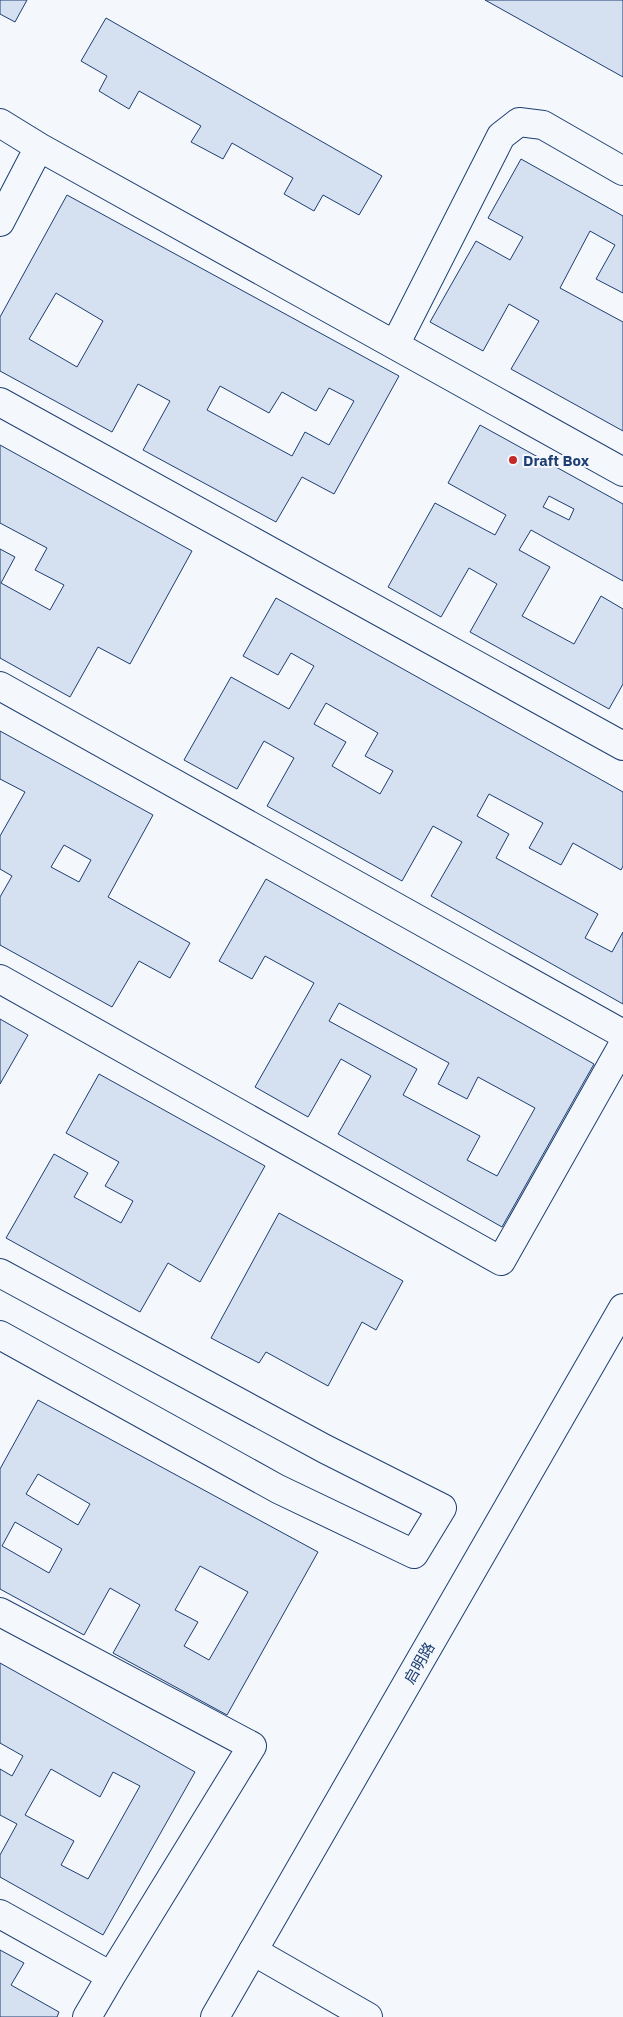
<svg xmlns="http://www.w3.org/2000/svg" width="623" height="2017" font-family="'IBM Plex Sans','Noto Sans SC',sans-serif">
<style>
.building{fill:#d5e0f0;stroke:#1d3f73;fill-rule:evenodd}
.lines{fill:none;stroke-linecap:round;stroke-linejoin:round}
.street-casing{stroke:#1d3f73;stroke-width:30}
.secondary-casing{stroke:#1d3f73;stroke-width:30}
.street{stroke:#f4f7fb;stroke-width:28}
.secondary{stroke:#f4f7fb;stroke-width:28}
.poi-dot{fill:#c62828;stroke:#f4f7fb;stroke-width:2}
.labels{text-anchor:middle;dominant-baseline:central;stroke-width:4;stroke-linejoin:round;paint-order:stroke}
.poi-label{font-size:15px;font-weight:bold;fill:#1d3f73;stroke:#f4f7fb;text-anchor:start}
.street-label{font-size:15px;fill:#1d3f73;stroke:#f4f7fb}
</style>
<rect width="100%" height="100%" fill="#f4f7fb"/>
<!-- building -->
<path class="building" d="M0,0H27L15,22L0,14Z
M485,0H623V77Z
M106,18L382,176L359,215L323,195L314,211L284,194L293,178L232,143L223,159L191,142L201,126L139,91L129,109L99,91L107,76L81,61Z
M521,159L623,216V293L596,279L615,245L590,231L560,288L623,322V431L511,369L539,321L509,304L483,351L430,322L476,241L510,260L523,237L488,218Z
M67,195L399,376L334,494L302,477L276,522L143,450L170,401L138,384L112,432L0,371V317ZM56,293L103,321L77,367L29,339ZM220,386L269,413L282,392L316,411L329,388L354,401L329,445L305,432L292,456L207,410Z
M480,425L623,504V581L531,530L519,550L550,567L522,616L574,644L601,596L623,609V684L609,709L470,632L497,584L469,568L441,617L388,587L435,503L495,535L506,515L448,483ZM549,496L574,509L569,520L543,507Z
M0,445L192,551L130,664L98,647L70,697L0,658V549L15,557L1,583L50,610L64,585L35,570L47,548L0,523Z
M276,598L623,792V866L621,870L573,843L561,865L529,848L543,823L489,794L477,816L509,834L496,858L598,914L585,938L612,952L623,932V1004L431,896L462,842L433,826L402,881L267,806L294,758L264,741L237,789L184,760L231,677L289,709L314,666L291,653L278,675L243,656ZM326,703L378,733L365,756L393,771L380,794L332,766L346,742L314,724Z
M0,731L153,815L108,897L190,943L170,978L139,961L112,1007L0,945V897L12,876L0,869V836L25,792L0,779ZM64,845L91,860L79,882L51,867Z
M266,879L594,1064L502,1227L338,1134L371,1076L341,1059L308,1117L255,1087L314,983L265,956L252,979L219,961ZM339,1003L449,1063L438,1084L467,1099L478,1077L535,1108L497,1176L467,1160L480,1136L403,1095L417,1069L329,1021Z
M0,1019L28,1035L0,1084Z
M99,1074L265,1166L200,1282L168,1263L140,1312L6,1238L54,1154L88,1173L74,1197L121,1223L133,1201L105,1186L119,1162L66,1133Z
M279,1213L403,1281L376,1330L362,1322L328,1386L266,1352L259,1363L211,1338Z
M38,1400L318,1552L227,1715L113,1653L140,1605L110,1588L84,1635L0,1589V1469ZM38,1474L90,1504L78,1525L26,1494ZM15,1522L62,1549L49,1573L2,1546ZM200,1566L248,1592L209,1660L184,1646L198,1622L175,1610Z
M0,1663L195,1772L103,1935L0,1877V1855L17,1824L0,1815V1769L12,1776L23,1756L0,1743ZM51,1769L100,1797L113,1772L140,1786L88,1879L61,1865L74,1841L25,1815Z
M0,1950L24,1963L11,1985L59,2012L57,2017H0Z"/>
<g class="lines">
<!-- street casing -->
<g class="street-casing">
<path id="street" d="M0,123L39,147L623,472
M0,222L39,147
M395,345L501,136L519,122L543,125L623,171
M0,402L623,746
M0,686L623,1034
M0,979L501,1261L623,1045
M0,1273L325,1449L442,1508L414,1554L278,1489L0,1335
M0,1612L252,1746L111,1976L0,1914
M253,1951L368,2017
M87,2017L111,1976"/>
</g>
<!-- secondary casing -->
<g class="secondary-casing">
<path id="secondary" d="M215,2017L623,1308"/>
</g>
<!-- street -->
<use href="#street" class="street"/>
<!-- secondary -->
<use href="#secondary" class="secondary"/>
</g>
<!-- markers -->
<circle class="poi-dot" cx="513" cy="460" r="5"/>
<g class="labels">
<!-- poi labels -->
<g class="poi-label">
<text x="523" y="460">Draft Box</text>
</g>
<!-- street labels -->
<g class="street-label">
<text transform="translate(419 1663) rotate(-60)">启明路</text>
</g>
</g>
</svg>
